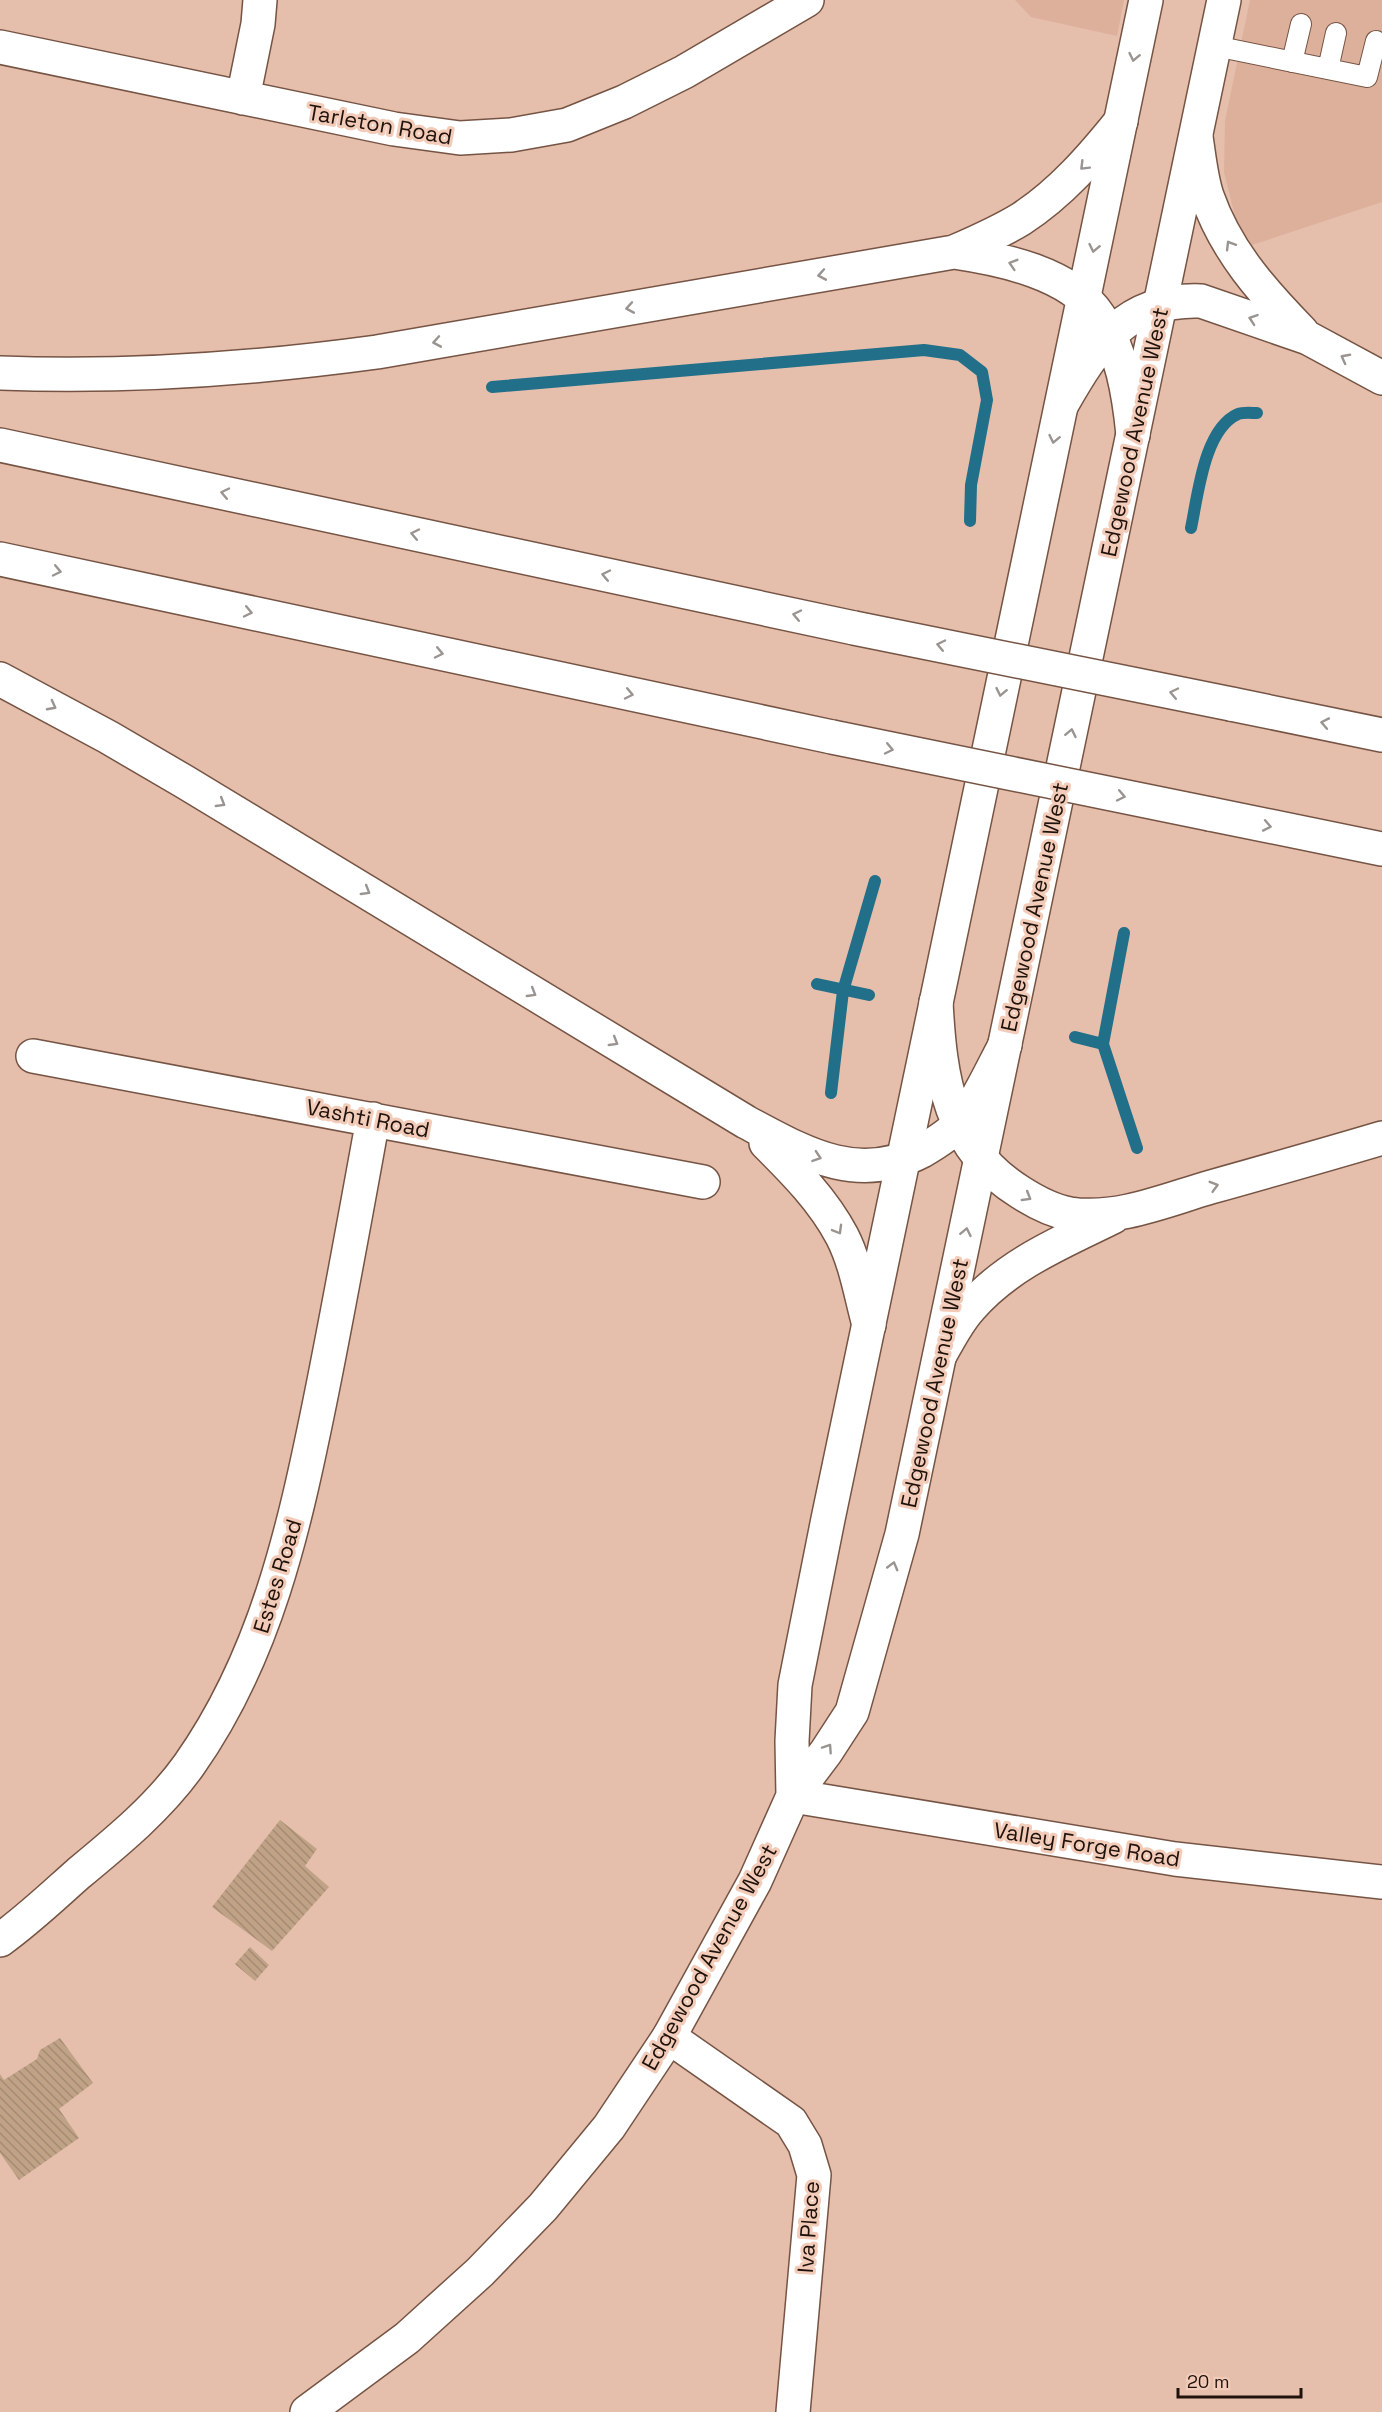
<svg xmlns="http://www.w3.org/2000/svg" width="1382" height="2412" font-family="'Space Grotesk',sans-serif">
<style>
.built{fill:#ddb09b}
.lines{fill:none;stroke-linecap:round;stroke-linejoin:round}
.stream{stroke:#216f88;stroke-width:12}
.building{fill:url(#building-back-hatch)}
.lane-casing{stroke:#765444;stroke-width:22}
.street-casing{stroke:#765444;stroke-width:36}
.primary-casing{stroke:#765444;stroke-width:36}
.highway-casing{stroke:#765444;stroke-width:36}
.lane{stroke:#fff;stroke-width:20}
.street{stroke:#fff;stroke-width:33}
.primary{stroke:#fff;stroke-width:33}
.highway{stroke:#fff;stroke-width:33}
.highway-bridge-casing{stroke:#765444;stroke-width:36;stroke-linecap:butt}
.highway-bridge{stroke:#fff;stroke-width:33}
.oneway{stroke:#9a9491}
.labels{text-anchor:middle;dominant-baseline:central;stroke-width:6;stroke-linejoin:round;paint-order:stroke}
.street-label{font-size:22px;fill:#1f120b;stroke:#f3cbb9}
</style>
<defs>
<pattern id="building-back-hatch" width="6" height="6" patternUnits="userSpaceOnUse" patternTransform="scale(1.5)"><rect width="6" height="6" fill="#c0a387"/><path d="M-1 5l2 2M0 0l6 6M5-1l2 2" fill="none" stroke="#a58b73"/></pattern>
</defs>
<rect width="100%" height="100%" fill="#e5beac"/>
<!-- built -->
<path class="built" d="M1015,0H1124L1117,36L1031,17Z
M1250,0H1382V202L1252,245L1236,220L1224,172L1225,121Z"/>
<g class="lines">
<!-- stream -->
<path class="stream" d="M492,387L924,350L960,355L982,372L987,400L971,485L970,521
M1191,528C1198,495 1204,429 1238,414C1243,412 1252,413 1257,413
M1124,933L1103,1044L1137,1148
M817,984L869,995
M1075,1037L1103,1044
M831,1093L843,991L875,881"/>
</g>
<!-- building -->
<path class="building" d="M280,1820L317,1849L305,1866L329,1887L272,1951L212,1907Z
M250,1947L269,1965L255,1981L235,1964Z
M60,2038L93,2083L59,2109L79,2138L19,2180L0,2153V2074L4,2080L37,2059L40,2050Z"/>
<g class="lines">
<!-- lane casing -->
<g class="lane-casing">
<path id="lane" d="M1215,46L1367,77L1376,41
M1292,62L1301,24
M1328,69L1336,33"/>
</g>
<!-- street casing -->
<g class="street-casing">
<path id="street" d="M0,47L394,129L460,138L511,135L567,125L624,102L684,72L807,0
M243,98L258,24L260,0
M33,1056L703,1182
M793,1796L1175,1859L1382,1882
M0,1940C28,1920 53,1896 79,1873C119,1840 159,1807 189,1765C266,1656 294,1529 320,1401C339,1307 356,1213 373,1119
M669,2037L791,2122L805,2145L814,2175L793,2412"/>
</g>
<!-- primary casing -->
<g class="primary-casing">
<path id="primary" d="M793,1796L792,1741L795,1685L828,1519L1146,0
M307,2412L407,2338L480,2272L543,2207L609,2127L669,2037L755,1881L793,1796L826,1752L852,1712L902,1534L1224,0"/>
</g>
<!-- highway casing -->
<g class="highway-casing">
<path id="highway" d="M1196,137C1199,156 1201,178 1207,196C1226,251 1263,292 1302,332
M954,252C977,242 1000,232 1021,219C1061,193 1092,157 1121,121
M0,373C125,378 252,369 377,352L954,252C1001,259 1071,273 1099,316C1122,351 1129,394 1133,435
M1062,404C1095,346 1126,298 1201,301L1308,338L1382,378
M0,445L854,628
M0,559L832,737
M0,679L108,737L185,782L746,1122C804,1153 857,1185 922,1151C934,1144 949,1135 959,1124C978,1101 991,1071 1005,1045
M1231,704L1382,735
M1210,814L1382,849
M936,1002C940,1078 949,1148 1020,1192C1034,1201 1053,1211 1070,1214C1118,1221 1166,1200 1211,1187C1268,1171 1325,1155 1382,1138
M766,1143C794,1171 823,1200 842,1236C856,1263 861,1296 869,1325
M940,1355C949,1339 958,1321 970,1308C1008,1264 1062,1242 1113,1217"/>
</g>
<!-- lane -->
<use href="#lane" class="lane"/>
<!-- street -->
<use href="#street" class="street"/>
<!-- primary -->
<use href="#primary" class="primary"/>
<!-- highway -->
<use href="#highway" class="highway"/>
<!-- highway-bridge casing -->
<g class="highway-bridge-casing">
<path id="highway-bridge" d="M854,628L1231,704
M832,737L1210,814"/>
</g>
<!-- highway-bridge -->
<use href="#highway-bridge" class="highway-bridge"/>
</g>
<!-- one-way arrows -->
<defs><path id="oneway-chevron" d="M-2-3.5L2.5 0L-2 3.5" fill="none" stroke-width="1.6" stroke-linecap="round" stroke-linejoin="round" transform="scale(1.5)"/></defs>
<g class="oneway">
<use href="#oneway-chevron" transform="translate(1134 57) rotate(102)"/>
<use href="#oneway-chevron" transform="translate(1084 166) rotate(135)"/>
<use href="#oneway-chevron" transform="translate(1230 245) rotate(-121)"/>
<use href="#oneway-chevron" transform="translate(1094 248) rotate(102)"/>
<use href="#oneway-chevron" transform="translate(1013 264) rotate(-163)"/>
<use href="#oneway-chevron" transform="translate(822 275) rotate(170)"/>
<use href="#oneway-chevron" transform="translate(630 308) rotate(170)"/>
<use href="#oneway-chevron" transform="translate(1253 319) rotate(-161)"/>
<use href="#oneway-chevron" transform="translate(437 342) rotate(170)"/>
<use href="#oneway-chevron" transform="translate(1345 358) rotate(-152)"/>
<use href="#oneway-chevron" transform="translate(1054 439) rotate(102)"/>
<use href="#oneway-chevron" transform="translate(225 493) rotate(-168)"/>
<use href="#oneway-chevron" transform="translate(415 534) rotate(-168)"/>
<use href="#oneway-chevron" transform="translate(57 571) rotate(12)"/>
<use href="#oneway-chevron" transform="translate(606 575) rotate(-168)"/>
<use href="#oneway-chevron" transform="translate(248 612) rotate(12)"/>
<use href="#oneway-chevron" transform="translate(797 615) rotate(-168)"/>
<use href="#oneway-chevron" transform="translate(941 645) rotate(-168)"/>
<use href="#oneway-chevron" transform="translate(439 653) rotate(12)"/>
<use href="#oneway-chevron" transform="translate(1001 692) rotate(102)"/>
<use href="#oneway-chevron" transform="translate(1174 693) rotate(-168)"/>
<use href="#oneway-chevron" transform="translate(629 694) rotate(12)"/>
<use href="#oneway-chevron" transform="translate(52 706) rotate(28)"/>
<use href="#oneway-chevron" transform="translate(1325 723) rotate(-169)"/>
<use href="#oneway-chevron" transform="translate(1071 733) rotate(-78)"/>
<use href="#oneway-chevron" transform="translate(889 749) rotate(12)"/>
<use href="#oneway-chevron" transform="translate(1121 796) rotate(12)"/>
<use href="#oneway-chevron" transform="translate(221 803) rotate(31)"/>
<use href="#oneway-chevron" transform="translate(1267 826) rotate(11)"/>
<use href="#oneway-chevron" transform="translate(366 891) rotate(31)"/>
<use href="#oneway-chevron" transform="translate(532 993) rotate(31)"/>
<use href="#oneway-chevron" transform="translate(614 1042) rotate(31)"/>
<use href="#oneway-chevron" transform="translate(817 1157) rotate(19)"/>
<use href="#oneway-chevron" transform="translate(1214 1186) rotate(-16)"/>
<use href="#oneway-chevron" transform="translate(1027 1197) rotate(31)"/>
<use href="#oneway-chevron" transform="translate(838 1230) rotate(60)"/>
<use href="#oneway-chevron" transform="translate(966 1232) rotate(-78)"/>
<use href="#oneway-chevron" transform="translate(893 1566) rotate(-75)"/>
<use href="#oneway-chevron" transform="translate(828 1748) rotate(-56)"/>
</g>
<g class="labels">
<!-- street labels -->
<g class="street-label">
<text transform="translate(380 124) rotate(10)">Tarleton Road</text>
<text transform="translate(1134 432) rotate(-78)">Edgewood Avenue West</text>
<text transform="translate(1034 907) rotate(-78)">Edgewood Avenue West</text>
<text transform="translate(368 1118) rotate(11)">Vashti Road</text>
<text transform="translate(934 1383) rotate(-78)">Edgewood Avenue West</text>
<text transform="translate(277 1576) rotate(-73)">Estes Road</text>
<text transform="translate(1087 1844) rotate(9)">Valley Forge Road</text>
<text transform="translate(709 1957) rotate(-61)">Edgewood Avenue West</text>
<text transform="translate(808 2227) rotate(-86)">Iva Place</text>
</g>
</g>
<!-- scale -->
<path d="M1178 2388v9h123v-9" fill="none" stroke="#1f120b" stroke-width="3"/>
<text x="1187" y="2388" font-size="18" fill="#1f120b" stroke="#f3cbb9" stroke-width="4.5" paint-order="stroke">20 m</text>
</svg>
